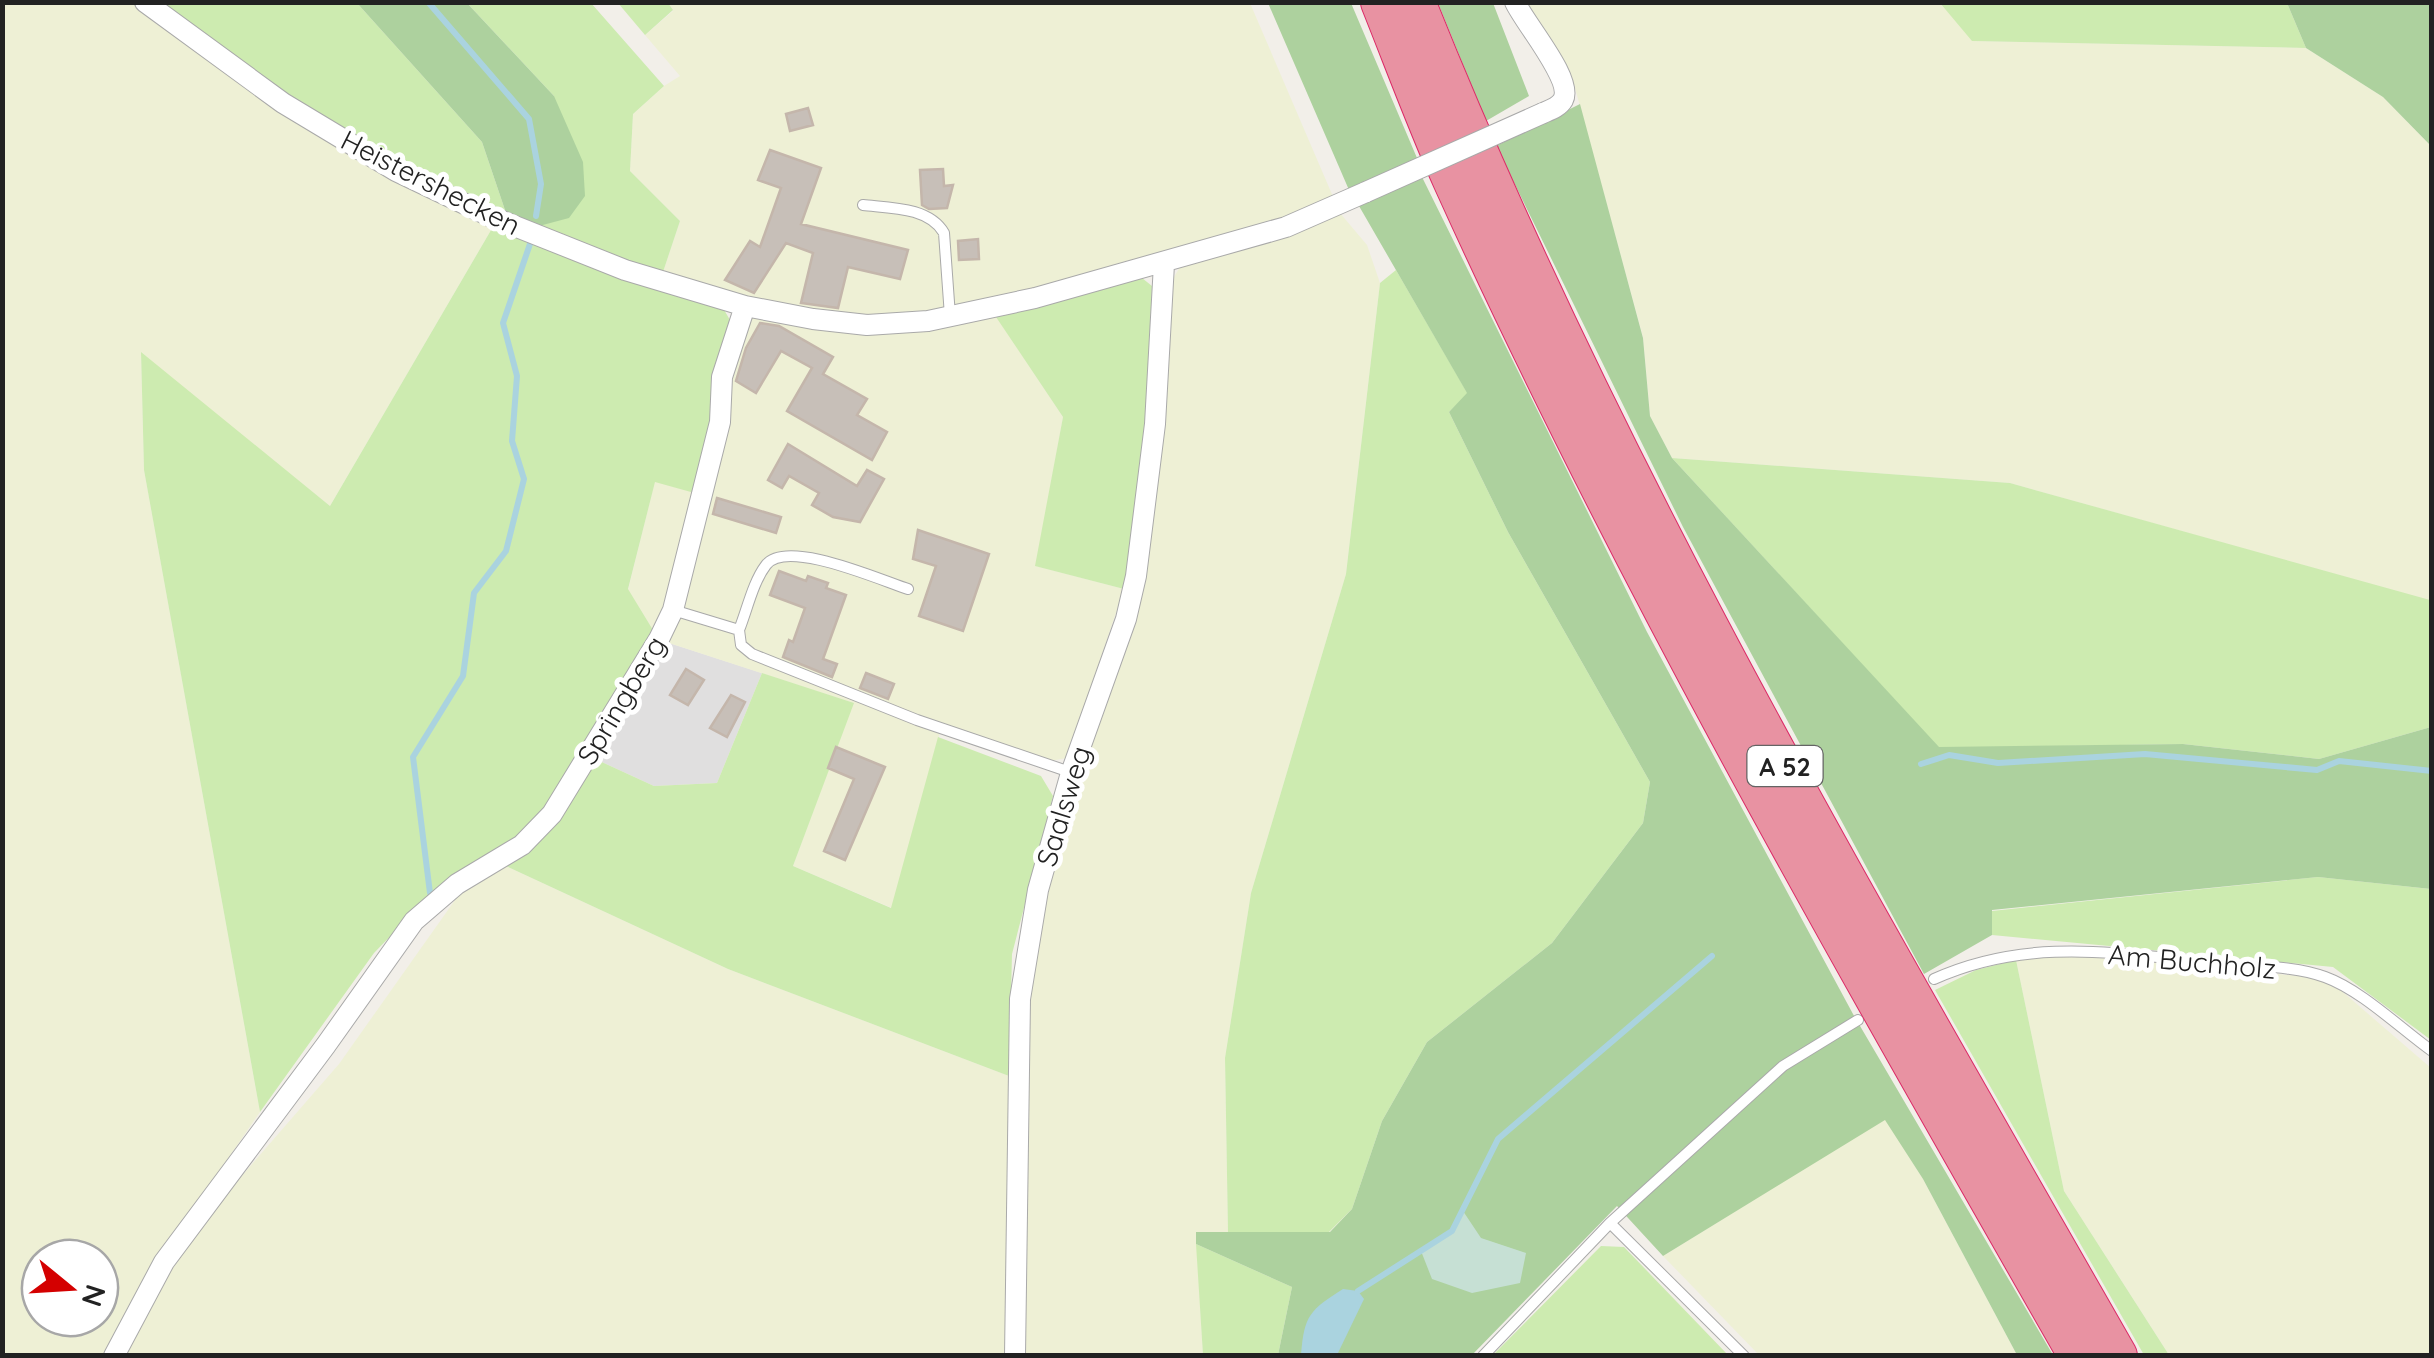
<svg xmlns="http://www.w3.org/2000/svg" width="2434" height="1358" font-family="Quicksand,sans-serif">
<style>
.residential{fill:#e0dfdf}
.farmland{fill:#eef0d5;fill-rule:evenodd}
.grass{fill:#cdebb0}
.forest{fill:#add19e}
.wetland{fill:#c6e0d4}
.water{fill:#aad3df}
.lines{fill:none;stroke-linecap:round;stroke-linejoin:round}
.stream{stroke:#aad3df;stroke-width:6}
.building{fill:#c7bfb8;stroke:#c4b6ab;stroke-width:2.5}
.lane-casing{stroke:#a9a9a9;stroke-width:12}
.street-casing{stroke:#a9a9a9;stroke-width:22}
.highway-casing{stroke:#dc2a67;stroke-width:42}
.lane{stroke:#fff;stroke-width:10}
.street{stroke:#fff;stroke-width:20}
.highway{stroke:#e892a2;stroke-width:40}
.street-bridge-casing{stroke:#a9a9a9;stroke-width:22;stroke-linecap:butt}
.street-bridge{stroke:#fff;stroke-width:20}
.labels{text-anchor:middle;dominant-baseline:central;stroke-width:10;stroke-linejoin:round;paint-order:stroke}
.shield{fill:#fff;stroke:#646464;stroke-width:2.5}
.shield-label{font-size:25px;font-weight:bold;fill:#222}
.street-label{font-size:28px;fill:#222;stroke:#fff}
</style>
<rect width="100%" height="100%" fill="#f2efe9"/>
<!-- residential -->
<path class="residential" d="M666,642L762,673L717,783L654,786L593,758Z"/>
<!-- farmland -->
<path class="farmland" d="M3,3H133L279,107L494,225L330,506L141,354L144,470L260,1112L192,1211L213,1209L339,1064L460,893L506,866L728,969L1009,1076L1005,1355L3,1356ZM40,1258H100V1318H40Z
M668,3H1250L1340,213L1367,245L1380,283L1346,574L1251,893L1225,1058L1228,1233H1196L1203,1355H1024L1026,1000L1040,909L1060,834L1127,642L1171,282L1192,247L986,301L1063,417L1036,566L1124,589L1067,758L1050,761L942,725L892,908L793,866L853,703L666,642L653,630L628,590L655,481L698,494L751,303L661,278L680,221L630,171L633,114L664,86L680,76L645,35L673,11Z
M1524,3H1940L1973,41L2306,48L2383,97L2431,146V601L2010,483L1672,458L1650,416L1643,337L1572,77Z
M2054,954L2311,977L2337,987L2431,1068V1355H2169L2064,1191L2016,960Z
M1885,1119L1923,1179L2017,1355H1759L1663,1256Z"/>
<!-- grass -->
<path class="grass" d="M161,3H357L482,142L506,213L404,165L287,95Z
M467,3H591L664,86L633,114L630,171L680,221L661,278L539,226L554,96Z
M618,3H668L673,10L645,35Z
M1940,3H2287L2306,48L1972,41Z
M494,225L723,308L730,320L698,494L655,482L628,589L653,630L534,825L409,917L374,953L260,1112L144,470L141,352L330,506Z
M1396,270L1468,394L1449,412L1508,532L1650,782L1643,823L1552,943L1427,1042L1382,1121L1352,1209L1329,1232L1228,1233L1225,1058L1251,893L1346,574L1380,283Z
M1142,278L1152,286L1146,417L1124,589L1035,566L1063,417L996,317Z
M1672,458L2010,483L2430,600L2431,727L2319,759L2183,744L1939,748Z
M762,673L854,703L793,866L891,908L938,737L1041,776L1053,796L1012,954L1009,1076L728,969L506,866L593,758L654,786L717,783Z
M2318,877L2431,889V1040L2333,967L1992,935V911Z
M2016,960L2064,1191L2169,1355H2144L1935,990L1976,970Z
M1196,1244L1292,1287L1278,1355H1203Z
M1601,1246L1624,1247L1728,1355H1493Z"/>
<!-- forest -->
<path class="forest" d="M357,3H467L554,96L583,162L585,196L569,218L539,226L506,213L482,142Z
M1268,3H1351L1417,158L1349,190Z
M1438,3H1493L1529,96L1486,121Z
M2287,3H2431V146L2383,97L2306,48Z
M1580,104L1643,338L1650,416L1672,458L1939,747L2183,744L2319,759L2431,727V889L2318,877L1992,910V935L1924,974L1683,527L1496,146Z
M1422,177L1647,632L1853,1014L2053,1355H2017L1923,1179L1885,1120L1663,1256L1617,1206L1472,1355H1278L1292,1287L1196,1244V1232H1330L1352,1209L1382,1121L1427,1042L1552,943L1643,823L1650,782L1508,532L1449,412L1467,393L1359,206Z"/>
<!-- wetland -->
<path class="wetland" d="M1463,1211L1481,1238L1526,1253L1520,1283L1472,1293L1432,1279L1421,1251L1452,1231Z"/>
<!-- water -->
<path class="water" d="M1343,1289L1358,1291L1364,1299L1337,1355H1301C1304,1315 1310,1310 1343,1289Z"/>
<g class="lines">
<!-- stream -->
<path class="stream" d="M428,2L529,119L541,184L536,216
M1921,764L1949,755L1998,763L2145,754L2317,770L2339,761L2432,771
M430,893L413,757L463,676L474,593L506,551L524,479L512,441L517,376L503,323L531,241
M1358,1291L1452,1231L1498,1139L1712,956"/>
</g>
<!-- building -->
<path class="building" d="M808,108L813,125L790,131L786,114Z
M770,150L821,168L801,224L908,250L900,279L848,267L838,308L801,303L813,253L786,243L754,293L725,280L750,241L760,247L781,188L758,180Z
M943,169L944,186L953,185L947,208L929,209L922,205L920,170Z
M978,239L979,259L959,260L958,241Z
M760,323L779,326L833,357L823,374L867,399L857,415L887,432L872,460L787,411L812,368L781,351L756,393L736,381L746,348Z
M788,444L857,486L867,470L884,479L860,522L833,517L812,505L819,493L789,476L782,488L768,480Z
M717,498L781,517L776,533L713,514Z
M918,530L989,554L963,631L919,616L936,566L913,559Z
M779,571L806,581L808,576L828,583L826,588L846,595L823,659L837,664L832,677L783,657L789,640L793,642L805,608L770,595Z
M686,669L704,680L688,705L670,695Z
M866,673L894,684L888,699L860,688Z
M731,695L745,702L727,737L710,728Z
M836,747L885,767L845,860L824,851L854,779L828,768Z"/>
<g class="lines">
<!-- lane casing -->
<g class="lane-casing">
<path id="lane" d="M863,205C890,208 929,207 944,233L950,316
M673,610L739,630L741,645L752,654L917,720L1070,772
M739,630C747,610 753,582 766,565C786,538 880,580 908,589
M1934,979C2029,936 2119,954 2219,963C2253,967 2292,965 2325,977C2361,990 2400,1028 2432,1051
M1610,1223L1744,1356
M1483,1356L1610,1223L1783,1066L1858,1020"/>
</g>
<!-- street casing -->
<g class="street-casing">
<path id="street" d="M145,2L283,103L396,171L492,217L625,270L745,306L813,319L867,325L928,321L1035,298L1286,227L1366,192
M1515,2C1525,24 1574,80 1563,100C1559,107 1550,110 1543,113
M114,1356L164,1262L326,1045L414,921L457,884L522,845L552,814L659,639L673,610L720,422L722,377L745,306
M1015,1356L1020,999L1038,890L1071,773L1126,619L1136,576L1155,424L1164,264"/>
</g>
<!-- highway casing -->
<g class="highway-casing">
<path id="highway" d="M1381,2C1405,62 1427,122 1453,180C1636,585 1859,970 2079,1356
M1415,2C1604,475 1865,915 2117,1356"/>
</g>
<!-- lane -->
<use href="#lane" class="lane"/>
<!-- street -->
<use href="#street" class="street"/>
<!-- highway -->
<use href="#highway" class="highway"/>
<!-- street-bridge casing -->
<g class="street-bridge-casing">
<path id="street-bridge" d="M1366,192L1543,113"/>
</g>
<!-- street-bridge -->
<use href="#street-bridge" class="street-bridge"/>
</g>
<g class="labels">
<!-- shield labels -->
<rect class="shield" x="1747.5" y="746" width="75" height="40" rx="8"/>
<g class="shield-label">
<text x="1785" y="766">A 52</text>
</g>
<!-- street labels -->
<g class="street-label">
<text transform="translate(431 182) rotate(27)">Heistershecken</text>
<text transform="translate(621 700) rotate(-59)">Springberg</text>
<text transform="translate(1063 806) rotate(-73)">Saalsweg</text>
<text transform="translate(2192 961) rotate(5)">Am Buchholz</text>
</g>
</g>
<!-- border -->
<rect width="2434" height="1358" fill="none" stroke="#222222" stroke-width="10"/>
<!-- north arrow -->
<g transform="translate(70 1288) rotate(108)"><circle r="48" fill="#ffffff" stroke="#a7a7a7" stroke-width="2.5"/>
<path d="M0-8L18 38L0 25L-18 38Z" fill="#d40000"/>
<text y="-15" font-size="28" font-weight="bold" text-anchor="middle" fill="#222222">N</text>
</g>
</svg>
